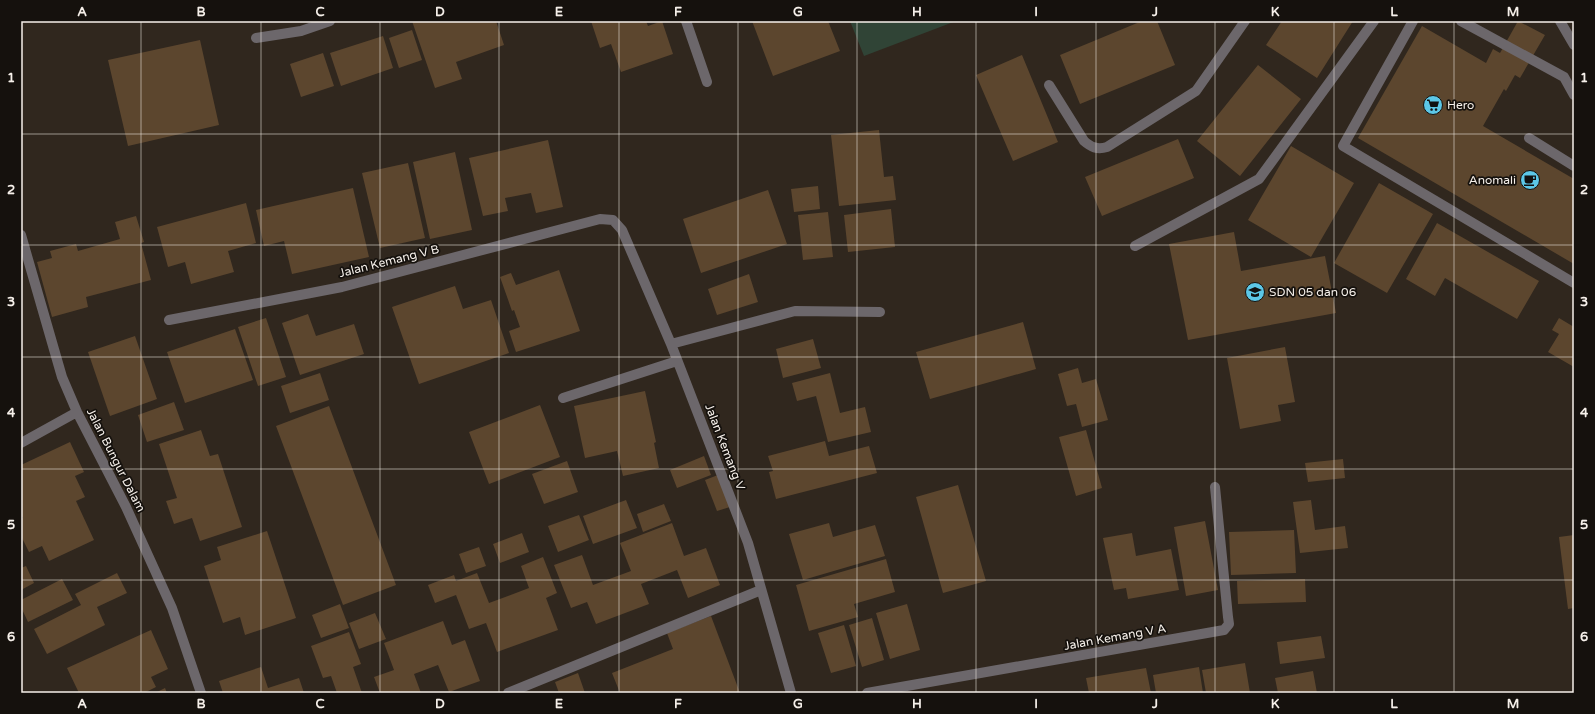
<svg xmlns="http://www.w3.org/2000/svg" width="1595" height="714" font-family="'Varela Round',sans-serif">
<style>
.pitch{fill:#304436}
.building{fill:#5c462e}
.lines{fill:none;stroke-linecap:round;stroke-linejoin:round}
.service{stroke:#6c676b;stroke-width:10}
.minor{stroke:#6c676b;stroke-width:10}
.grid{fill:none;stroke:#f6f0ea;stroke-width:1;stroke-opacity:0.55}
.labels{text-anchor:middle;dominant-baseline:central;stroke-width:3.5;stroke-linejoin:round;paint-order:stroke}
.poi-label{font-size:12px;fill:#f6f0ea;stroke:#15110d;text-anchor:start}
.street-label{font-size:12px;fill:#f6f0ea;stroke:#15110d}
.neatline{fill:none;stroke:#f6f0ea;stroke-width:1.5}
.grid-label{font-size:13px;text-anchor:middle;font-weight:bold;fill:#f6f0ea}
</style>
<rect width="100%" height="100%" fill="#30271e"/>
<!-- pitch -->
<path class="pitch" d="M850,21H956L864,56Z"/>
<!-- building -->
<path class="building" d="M412,21H496L504,45L456,62L462,79L435,88Z
M591,21H646L648,26L662,21L673,54L621,72L611,44L600,48Z
M752,21H828L840,51L773,76Z
M1142,21H1157L1175,65L1080,104L1060,55Z
M1282,21H1353L1317,78L1266,45Z
M1518,21L1545,35L1520,78L1515,75L1506,91L1504,89L1483,126L1574,179V264L1358,138L1422,26L1486,63L1493,49L1500,53Z
M412,30L422,60L399,68L389,38Z
M383,36L393,68L341,86L330,53Z
M200,40L219,125L128,146L108,60Z
M323,53L334,86L301,97L290,64Z
M1022,55L1058,142L1013,161L976,75Z
M1258,65L1301,99L1240,176L1197,141Z
M879,130L884,177L893,176L896,200L839,206L831,135Z
M1178,139L1194,178L1102,216L1085,177Z
M548,140L563,207L536,213L531,193L505,198L508,211L483,216L469,158Z
M1291,146L1354,183L1311,257L1248,220Z
M455,152L472,230L430,239L413,162Z
M408,163L425,238L380,248L362,173Z
M1379,183L1433,214L1387,293L1334,263Z
M818,186L820,209L794,212L791,189Z
M353,188L369,257L292,274L284,241L264,246L256,210Z
M768,190L787,244L701,273L683,219Z
M246,203L256,243L228,251L234,272L191,284L185,262L168,267L157,227Z
M891,209L895,247L848,252L844,215Z
M828,212L833,257L803,260L798,215Z
M136,216L144,242L141,243L151,280L86,297L88,307L52,317L37,262L52,258L50,251L76,244L78,251L120,239L115,222Z
M1437,223L1539,281L1517,319L1445,278L1435,296L1406,279Z
M1234,232L1241,271L1325,256L1336,313L1188,340L1169,244Z
M559,270L580,331L516,352L509,331L520,327L514,310L512,311L500,277L511,273L516,285Z
M749,274L758,302L717,315L708,289Z
M455,286L463,309L491,300L509,353L419,384L392,307Z
M308,314L316,336L354,324L364,354L300,375L282,323Z
M266,318L286,377L258,386L238,327Z
M1559,318L1574,327V367L1548,352L1559,334L1552,330Z
M1023,322L1036,369L930,399L916,352Z
M235,329L253,380L185,403L167,352Z
M135,336L157,399L110,416L88,352Z
M813,339L821,368L783,378L776,349Z
M1285,347L1295,402L1278,405L1281,421L1240,429L1227,358Z
M1078,368L1082,383L1096,379L1108,420L1082,427L1076,404L1067,406L1058,374Z
M320,373L329,400L290,413L281,386Z
M830,373L840,413L865,407L871,432L828,442L816,396L797,401L792,383Z
M645,391L656,442L654,443L659,468L623,476L617,451L585,458L574,406Z
M174,402L184,430L147,442L138,415Z
M540,405L560,457L489,484L469,432Z
M329,406L396,585L343,605L276,426Z
M201,430L210,456L218,454L242,527L200,541L192,518L174,524L166,501L177,498L159,444Z
M1086,430L1102,488L1076,496L1059,437Z
M825,441L829,456L869,446L877,473L776,499L769,472L773,471L768,456Z
M70,442L84,472L75,476L85,497L76,501L94,540L49,561L42,546L29,552L21,536V519L23,518L21,515V465Z
M704,456L711,475L677,488L670,470Z
M1343,459L1345,478L1308,482L1305,463Z
M567,461L578,492L544,504L532,474Z
M718,475L730,507L717,511L705,480Z
M958,485L986,581L943,593L916,497Z
M626,500L637,528L593,544L583,516Z
M1311,500L1315,530L1345,526L1348,548L1300,553L1293,502Z
M664,504L671,521L643,532L637,514Z
M579,515L589,540L558,552L548,526Z
M1205,521L1218,590L1186,596L1174,527Z
M672,523L684,556L706,548L720,585L688,598L677,570L641,584L649,604L596,624L587,602L571,608L554,565L582,555L593,585L631,571L620,543Z
M829,523L833,537L875,525L885,556L803,580L789,534Z
M1294,530L1296,573L1231,575L1229,532Z
M267,531L296,618L245,635L240,617L223,623L204,566L221,560L217,547Z
M522,533L529,552L500,563L493,544Z
M1132,533L1136,556L1171,549L1179,590L1128,599L1126,588L1114,590L1103,538Z
M1574,535V608L1568,609L1559,537Z
M479,547L486,566L466,573L459,554Z
M543,557L557,593L546,598L558,630L497,652L486,623L469,629L456,595L435,603L428,585L454,575L456,581L477,573L489,603L529,588L521,566Z
M886,559L895,592L854,604L858,617L809,631L796,585Z
M26,566L34,583L21,590V568Z
M117,573L127,593L97,607L105,625L47,654L34,629L81,605L75,594Z
M62,579L73,600L28,622L21,607V600Z
M1305,579L1306,602L1238,604L1237,581Z
M340,604L349,628L321,638L312,615Z
M907,604L920,650L890,659L876,613Z
M375,613L386,639L359,649L349,623Z
M711,616L740,693H620L612,673L673,649L667,633Z
M872,618L884,660L862,667L849,625Z
M443,621L452,645L465,640L480,681L449,692L438,665L414,674L421,693H380L374,677L394,670L384,643Z
M844,625L856,666L831,673L818,633Z
M151,630L168,669L151,677L156,687L144,693H79L67,668Z
M349,632L361,664L353,667L362,693H337L331,676L323,678L311,646Z
M1321,636L1325,658L1280,664L1277,642Z
M1245,663L1250,693H1206L1202,670Z
M261,667L268,688L299,678L304,693H223L219,681Z
M1199,667L1203,693H1156L1153,675Z
M1146,668L1151,693H1089L1086,678Z
M1313,671L1317,693H1278L1275,678Z
M578,673L585,693H559L555,682Z
M165,688L167,693H155Z"/>
<g class="lines">
<!-- service -->
<path class="service" d="M1413,21L1343,146L1574,283
M1461,21L1564,77L1574,95
M1529,138L1574,166"/>
<!-- minor -->
<path class="minor" d="M686,21L707,82
M1560,21L1574,45
M256,38L301,31L330,21
M1049,85L1084,141C1091,147 1097,150 1107,147L1196,91L1245,21
M21,235L62,377L77,412L126,507L172,608L201,693
M1135,246L1259,179L1374,21
M169,320L342,287L600,219L613,220L622,230L671,344L748,543L791,693
M671,344L795,311L880,312
M563,398L677,361
M21,443L77,412
M508,693L761,590
M867,693L1224,630L1229,624L1228,617L1215,487"/>
</g>
<!-- grid -->
<path class="grid" d="M141,21V693M261,21V693M380,21V693M499,21V693M619,21V693M738,21V693M857,21V693M976,21V693M1096,21V693M1215,21V693M1334,21V693M1454,21V693M21,134H1574M21,245H1574M21,357H1574M21,469H1574M21,580H1574"/>
<!-- icons -->
<defs>
<g id="supermarket-disc" transform="scale(1)"><circle r="9.5" fill="#5cc7e7" stroke="#15110d"/><path d="M-6-5.5h2.5l.6 2H6L4.5 2H-2.5L-4.4-4H-6ZM-1.5 3.2a1.3 1.3 0 1 0 .1 0ZM3 3.2a1.3 1.3 0 1 0 .1 0Z" fill="#111"/></g>
<g id="cafe-disc" transform="scale(1)"><circle r="9.5" fill="#5cc7e7" stroke="#15110d"/><path d="M-5.5-4.5H6V0H3Q3 3.5 0 3.5H-2.5Q-5.5 3.5-5.5 0ZM3-3.2v2h1.7v-2ZM-6 4.5H4V6H-6Z" fill="#111"/></g>
<g id="school-disc" transform="scale(1)"><circle r="9.5" fill="#5cc7e7" stroke="#15110d"/><path d="M0-5L7-2L0 1L-7-2ZM-4 1L0 2.5L4 1V4Q0 6-4 4Z" fill="#111"/></g>
</defs>
<g fill-rule="evenodd">
<use href="#supermarket-disc" x="1433" y="105"/>
<use href="#cafe-disc" x="1530" y="180"/>
<use href="#school-disc" x="1255" y="292"/>
</g>
<g class="labels">
<!-- poi labels -->
<g class="poi-label">
<text x="1447" y="105">Hero</text>
<text x="1516" y="180" text-anchor="end">Anomali</text>
<text x="1269" y="292">SDN 05 dan 06</text>
</g>
<!-- street labels -->
<g class="street-label">
<text transform="translate(389 261) rotate(-14)">Jalan Kemang V B</text>
<text transform="translate(725 447) rotate(69)">Jalan Kemang V</text>
<text transform="translate(116 460) rotate(63)">Jalan Bungur Dalam</text>
<text transform="translate(1115 637) rotate(-10)">Jalan Kemang V A</text>
</g>
</g>
<!-- border -->
<rect width="1595" height="714" fill="none" stroke="#15110d" stroke-width="44"/>
<rect x="22" y="22" width="1551" height="670" class="neatline"/>
<g class="grid-label">
<text x="82" y="16">A</text>
<text x="201" y="16">B</text>
<text x="320" y="16">C</text>
<text x="440" y="16">D</text>
<text x="559" y="16">E</text>
<text x="678" y="16">F</text>
<text x="798" y="16">G</text>
<text x="917" y="16">H</text>
<text x="1036" y="16">I</text>
<text x="1155" y="16">J</text>
<text x="1275" y="16">K</text>
<text x="1394" y="16">L</text>
<text x="1513" y="16">M</text>
<text x="11" y="82">1</text>
<text x="1584" y="82">1</text>
<text x="11" y="194">2</text>
<text x="1584" y="194">2</text>
<text x="11" y="306">3</text>
<text x="1584" y="306">3</text>
<text x="11" y="417">4</text>
<text x="1584" y="417">4</text>
<text x="11" y="529">5</text>
<text x="1584" y="529">5</text>
<text x="11" y="641">6</text>
<text x="1584" y="641">6</text>
<text x="82" y="708">A</text>
<text x="201" y="708">B</text>
<text x="320" y="708">C</text>
<text x="440" y="708">D</text>
<text x="559" y="708">E</text>
<text x="678" y="708">F</text>
<text x="798" y="708">G</text>
<text x="917" y="708">H</text>
<text x="1036" y="708">I</text>
<text x="1155" y="708">J</text>
<text x="1275" y="708">K</text>
<text x="1394" y="708">L</text>
<text x="1513" y="708">M</text>
</g>
</svg>
